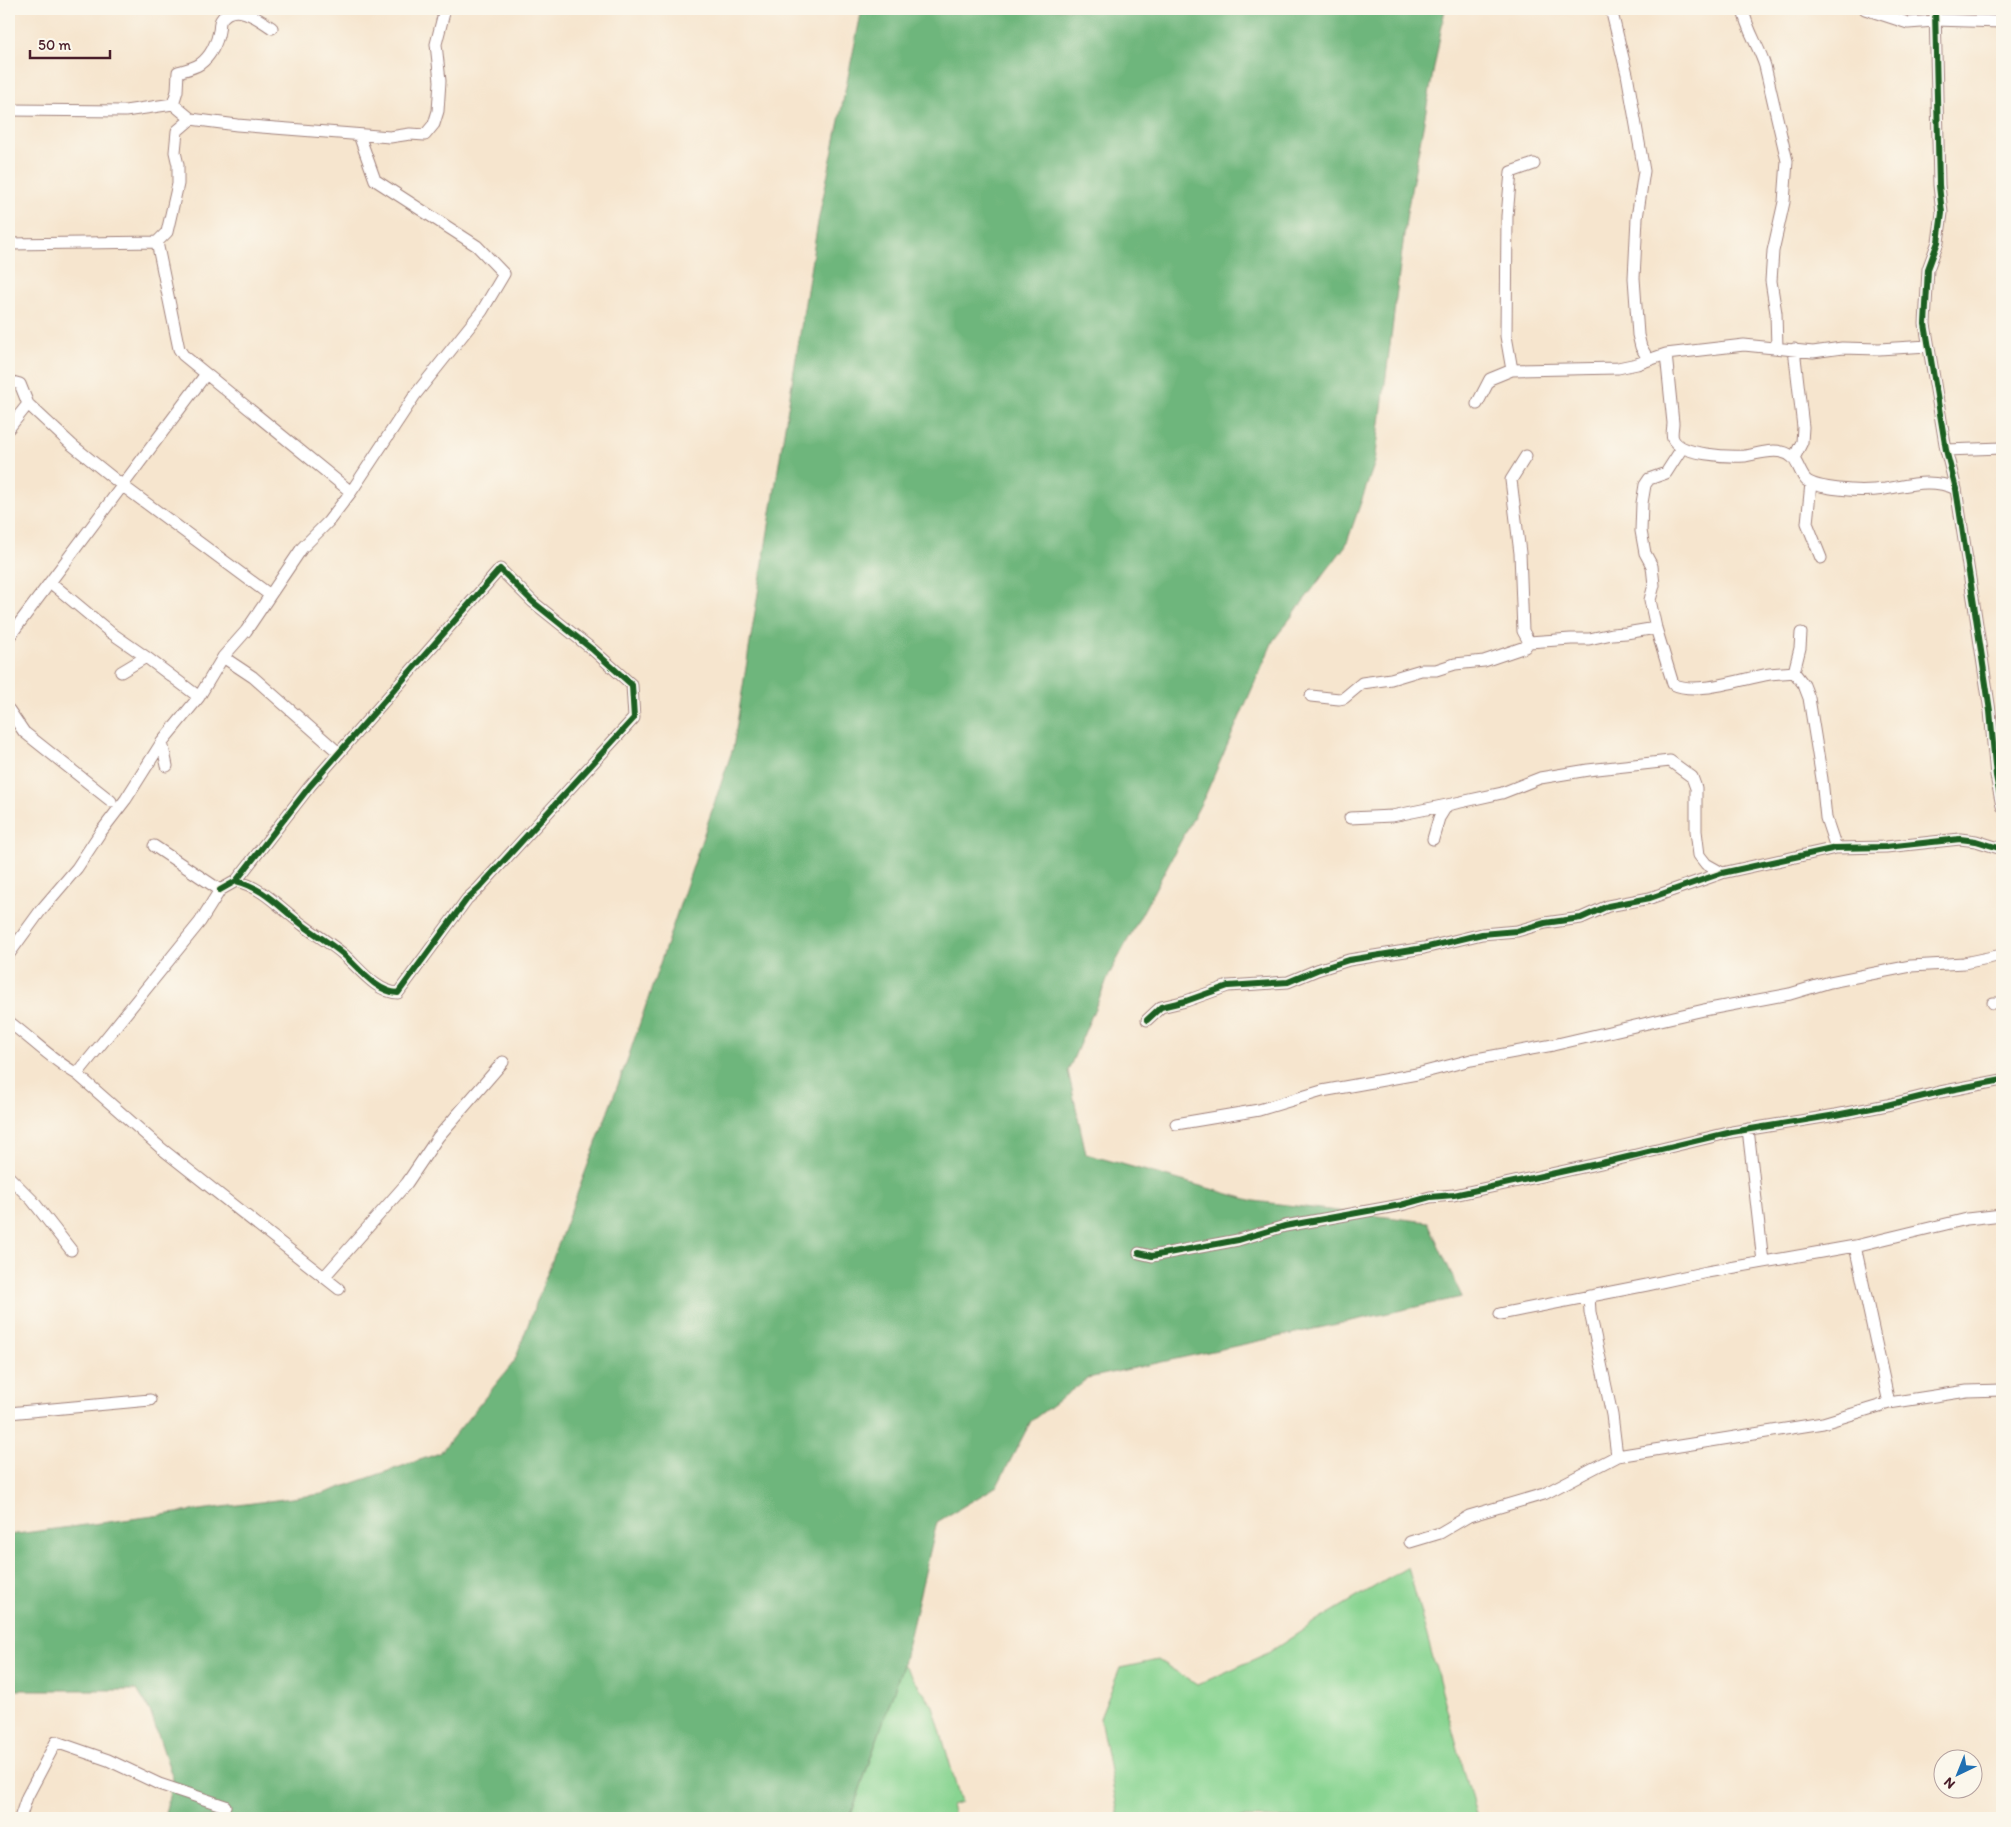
<svg xmlns="http://www.w3.org/2000/svg" width="2011" height="1827" font-family="Itim,sans-serif">
<style>
.green{fill:#88d491;stroke:#697a5e}
.forest{fill:#6eb67b;stroke:#5c6a53}
.lines{fill:none;stroke-linecap:round;stroke-linejoin:round}
.street-casing{stroke:#a0827c;stroke-width:13}
.street{stroke:#fff;stroke-width:11}
.cycleway-casing{stroke:#fbf7ec;stroke-width:9}
.cycleway{stroke:#1b5e20;stroke-width:6}
</style>
<rect width="100%" height="100%" fill="#fbf7ec"/>
<filter id="ink" filterUnits="userSpaceOnUse"><feTurbulence type="fractalNoise" baseFrequency=".02" numOctaves="2"/><feDisplacementMap in="SourceGraphic" scale="10" xChannelSelector="R" yChannelSelector="G"/><feConvolveMatrix kernelMatrix="1 2 1 2 8 2 1 2 1" color-interpolation-filters="sRGB"/></filter>
<filter id="wash" filterUnits="userSpaceOnUse"><feTurbulence type="fractalNoise" baseFrequency=".0096" numOctaves="4" result="noise"/><feDisplacementMap in="SourceGraphic" scale="20" xChannelSelector="R" yChannelSelector="G"/><feGaussianBlur stdDeviation="1.12" result="paint"/><feColorMatrix in="noise" values="0 0 0 0 0 0 0 0 0 0 0 0 0 0 0 0 0 1.4 0 .05"/><feComposite in="paint" operator="in"/></filter>
<g filter="url(#wash)">
<rect width="100%" height="100%" fill="#f6e5ce"/>
<!-- green -->
<path class="green" d="M1408,1567L1477,1818H1119L1100,1718L1120,1668L1158,1660L1197,1685L1268,1653L1320,1619Z
M903,1664L933,1706L961,1802L951,1805L954,1818H850Z"/>
<!-- forest -->
<path class="forest" d="M862,9H1445L1407,212L1375,462L1346,545L1273,641L1205,796L1110,973L1068,1071L1086,1154L1254,1201L1428,1222L1462,1297L1088,1378L1031,1421L997,1486L937,1522L903,1664L850,1818H164L173,1779L150,1711L137,1690H9V1535L322,1494L440,1453L514,1362L628,1058L733,748L818,222Z"/>
</g>
<g filter="url(#ink)">
<g class="lines">
<!-- street casing -->
<g class="street-casing">
<path id="street" d="M1611,9L1627,74L1644,171L1637,218L1634,278L1638,335L1641,347L1648,359
M1743,9C1746,29 1759,46 1765,66L1787,161L1784,202L1773,251L1771,281L1776,313L1777,348
M1865,9L1908,23L1935,21
M1935,9L1939,185L1942,213L1938,242L1928,269L1925,324L1946,450L1956,489L1975,611L1990,711L1996,776L2002,806
M1935,20L2002,22
M173,104L177,91L178,72C185,70 194,68 200,64C210,57 217,43 219,31C220,27 219,23 221,20C233,0 259,19 272,28
M9,110L125,111L173,104L191,119L237,125L390,137L410,134L425,135L434,124L438,111L440,81L436,44L445,9
M157,242L179,349L183,355L351,492
M9,244L157,242L167,232L178,184V165L175,152L177,131L191,119
M1794,349L1803,427L1802,442L1794,458
M1666,354L1673,423C1673,428 1671,434 1673,439C1680,455 1729,457 1745,456C1757,454 1770,449 1782,452C1798,455 1797,470 1806,480C1813,486 1830,488 1839,489C1854,491 1870,491 1885,489C1910,485 1932,478 1956,489
M1512,370L1506,336L1507,216L1511,172L1534,164
M9,381L20,384L28,404L72,445L123,486L270,595
M1477,404L1490,379L1512,370L1618,368L1637,364L1666,354L1744,345L1813,352L1842,348L1879,349L1928,346
M9,428L28,404
M1682,448L1666,473L1649,479L1645,485L1642,503L1641,531L1645,553L1652,566L1654,585L1650,600L1656,628L1673,684C1697,696 1743,678 1770,674C1778,673 1786,673 1794,672
M1946,450L2002,448
M1526,456L1511,480L1520,553L1523,631L1529,642
M1811,483L1807,523L1821,558
M50,582L110,632L146,657
M9,637L206,374
M223,657L253,677L339,753
M121,672L146,657L199,697
M1794,672L1804,685L1809,698L1822,779L1826,818L1836,848
M1794,672L1800,648L1801,633
M1311,696L1339,699L1344,698L1362,683L1391,679L1421,670H1436L1455,664L1484,661L1525,647L1529,642L1571,639H1589L1612,634L1626,633L1656,628
M9,710L24,732L111,801
M162,742L167,766
M1350,818L1392,816L1447,805L1502,793L1540,778L1588,770L1670,761L1692,777L1696,788V831L1699,855L1706,864L1722,873
M1433,839L1439,818L1447,805
M220,890L236,881L310,786L500,569L533,602L593,650L632,685L634,718L479,888L467,899L398,993C376,992 359,968 343,954C330,943 316,935 303,925C281,909 263,887 236,881
M9,954L41,910L77,868L100,833L126,799L162,742L199,697L223,657L246,631L302,548L328,522L351,492L415,395L482,311L504,274L477,246L375,180L359,135
M1993,1003H2002
M1147,1020L1161,1007L1186,1001L1228,986L1288,982L1317,970L1349,960L1424,948L1482,934L1517,931L1545,923L1581,918L1608,906L1650,898L1722,873L1836,848L1886,847L1960,839L1976,841L2002,849
M9,1022C32,1039 52,1060 77,1074L162,1149L339,1289
M77,1074L200,922L220,890L154,846
M1176,1124L1259,1110L1322,1091L1417,1074L1471,1060L1553,1045L1704,1010L1790,994L1830,982L1911,966L1964,963L2002,955
M1748,1129L1763,1262
M9,1177L32,1200L71,1250
M1855,1246L1889,1403
M1139,1253L1152,1256L1238,1240L1285,1226L1401,1205L1430,1197L1454,1195L1615,1160L1732,1132L1836,1115L1887,1105L1940,1092L2002,1080
M324,1277L407,1183L438,1137L503,1062
M1589,1296L1590,1312L1612,1415L1617,1456L1823,1423L1889,1403L1967,1391L2002,1390
M1500,1314L1647,1285L1707,1272L1855,1246L1967,1219L2002,1215
M9,1413L150,1400
M1410,1542L1440,1533L1469,1516L1544,1494L1617,1456
M20,1818L27,1797L56,1742L108,1760L159,1784L225,1806"/>
</g>
<!-- street -->
<use href="#street" class="street"/>
<!-- cycleway casing -->
<g class="cycleway-casing">
<path id="cycleway" d="M1935,9L1939,185L1942,213L1938,242L1928,269L1925,324L1946,450L1956,489L1975,611L1990,711L1996,776L2002,806
M220,890L236,881L310,786L500,569L533,602L593,650L632,685L634,718L479,888L467,899L398,993C376,992 359,968 343,954C330,943 316,935 303,925C281,909 263,887 236,881
M1147,1020L1161,1007L1186,1001L1228,986L1288,982L1317,970L1349,960L1424,948L1482,934L1517,931L1545,923L1581,918L1608,906L1650,898L1722,873L1836,848L1886,847L1960,839L1976,841L2002,849
M1139,1253L1152,1256L1238,1240L1285,1226L1401,1205L1430,1197L1454,1195L1615,1160L1732,1132L1836,1115L1887,1105L1940,1092L2002,1080"/>
</g>
<!-- cycleway -->
<use href="#cycleway" class="cycleway"/>
</g>
</g>
<!-- margin -->
<rect width="2011" height="1827" fill="none" stroke="#fbf7ec" stroke-width="30"/>
<!-- north arrow -->
<g transform="translate(1958 1774) rotate(223)"><circle r="24" fill="#fbf7ec" stroke="#b4a19f"/>
<path d="M0-4L9 19L0 12L-9 19Z" fill="#1f6fb2"/>
<text y="-8" font-size="14" font-weight="bold" text-anchor="middle" fill="#4a1f2b">N</text>
</g>
<!-- scale -->
<path d="M30 50v8h80v-8" fill="none" stroke="#4a1f2b" stroke-width="2.5"/>
<text x="38" y="50" font-size="15" fill="#4a1f2b" stroke="#fbf7ec" stroke-width="4" paint-order="stroke">50 m</text>
</svg>
